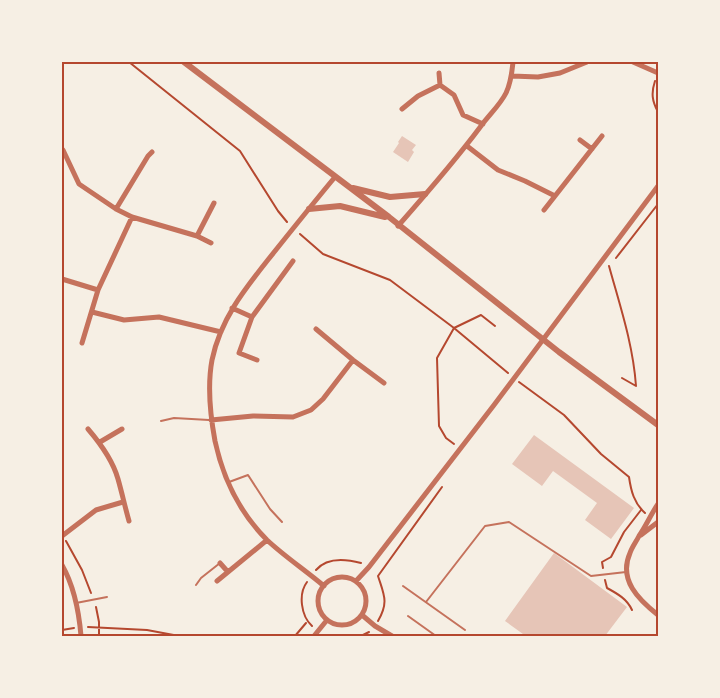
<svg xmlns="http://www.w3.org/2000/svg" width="720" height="698" font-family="'Sofia Sans Condensed',sans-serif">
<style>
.building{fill:#e6c5b7}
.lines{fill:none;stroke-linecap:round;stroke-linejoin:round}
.path{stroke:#b5482f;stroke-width:2}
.service{stroke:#c5725c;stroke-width:2}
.minor{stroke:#c5725c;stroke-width:5}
.tertiary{stroke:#c5725c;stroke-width:6}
.neatline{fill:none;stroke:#b5482f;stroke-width:2}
</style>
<rect width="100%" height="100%" fill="#f6efe4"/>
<!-- building -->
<path class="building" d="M402,136L416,145L412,150L414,152L408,162L393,152L399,143L398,142Z
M534,435L634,508L611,539L585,520L597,503L553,471L542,486L512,464Z
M554,553L627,607L605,636H521L523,634L505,621Z"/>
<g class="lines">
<!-- path -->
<path class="path" d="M129,62L240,151L278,211L287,222
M655,81C651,93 652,101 658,112
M300,234L323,254L390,280L454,328L508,373
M616,258L658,204
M609,266C620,306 633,344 636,386L622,378
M519,382L564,415L601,454L629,477C631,491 634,503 645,513
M454,444L446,438L439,426L437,358L454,328L481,315L495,326
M66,541L82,570L91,593
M603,568L602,562L611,557L624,532L641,510
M316,570C327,557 346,559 361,563
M605,580L607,588C618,594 627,599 632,610
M307,582C298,594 301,616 312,626
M96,607L99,622V636
M378,621C389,602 384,595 378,576L442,487
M88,627L147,630L179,636
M62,630L74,628
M295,636L306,623
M361,636L369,632"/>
<!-- service -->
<path class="service" d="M161,421L174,418L209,420
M229,482L248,475L270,509L282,522
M196,585L201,578L220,563
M403,586L465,630
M426,602L485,526L509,522L591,576L626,572
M76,603L107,597
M408,616L436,636"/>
<!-- minor -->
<path class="minor" d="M633,62L658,73
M439,73L440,85L454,95L463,115L483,124
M512,76L538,77L560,73L587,62
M402,109L418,96L440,85
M580,140L592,149
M467,146L498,170L525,181L555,196L544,210
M62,150H63L79,184L116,209L132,217L197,236L211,243
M555,196L602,136
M116,209L148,156L152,152
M398,226C427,193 455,161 481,126C489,115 500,105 506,93C511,83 512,72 513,62
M197,236L214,203
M62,279L98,290
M232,308L252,317L293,261
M92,312L124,320L159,317L221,332
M252,317L239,353L257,360
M316,329L353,360L384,383
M82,343L98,290L132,217
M211,420L253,416L293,417L311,410L323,399L353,360
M88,429C100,443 113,461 118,479C122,493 125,507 129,521
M100,442L122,429
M658,504C651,514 646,526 639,536C636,542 632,547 630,553C618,580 639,600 658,615
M641,535L658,522
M62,536L96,510L123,502
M220,563L228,572
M62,565C74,586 79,612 81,636
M318 601a24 24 0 1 1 48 0a24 24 0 1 1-48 0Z
M217,581L267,540
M356,581L369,567L494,405L658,186
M324,586C305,570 284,556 267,540C240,513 223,478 215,441C210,414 207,387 212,360C221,316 249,284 275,251C295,226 315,201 335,177
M362,615L375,626L392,636
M314,636L327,620"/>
<!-- tertiary -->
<path class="tertiary" d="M184,62L389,217L559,352L658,425
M353,188L390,197L425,194
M309,209L340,206L385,217"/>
</g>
<!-- border -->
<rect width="720" height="698" fill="none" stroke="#f6efe4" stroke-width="126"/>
<rect x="63" y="63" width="594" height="572" class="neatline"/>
</svg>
